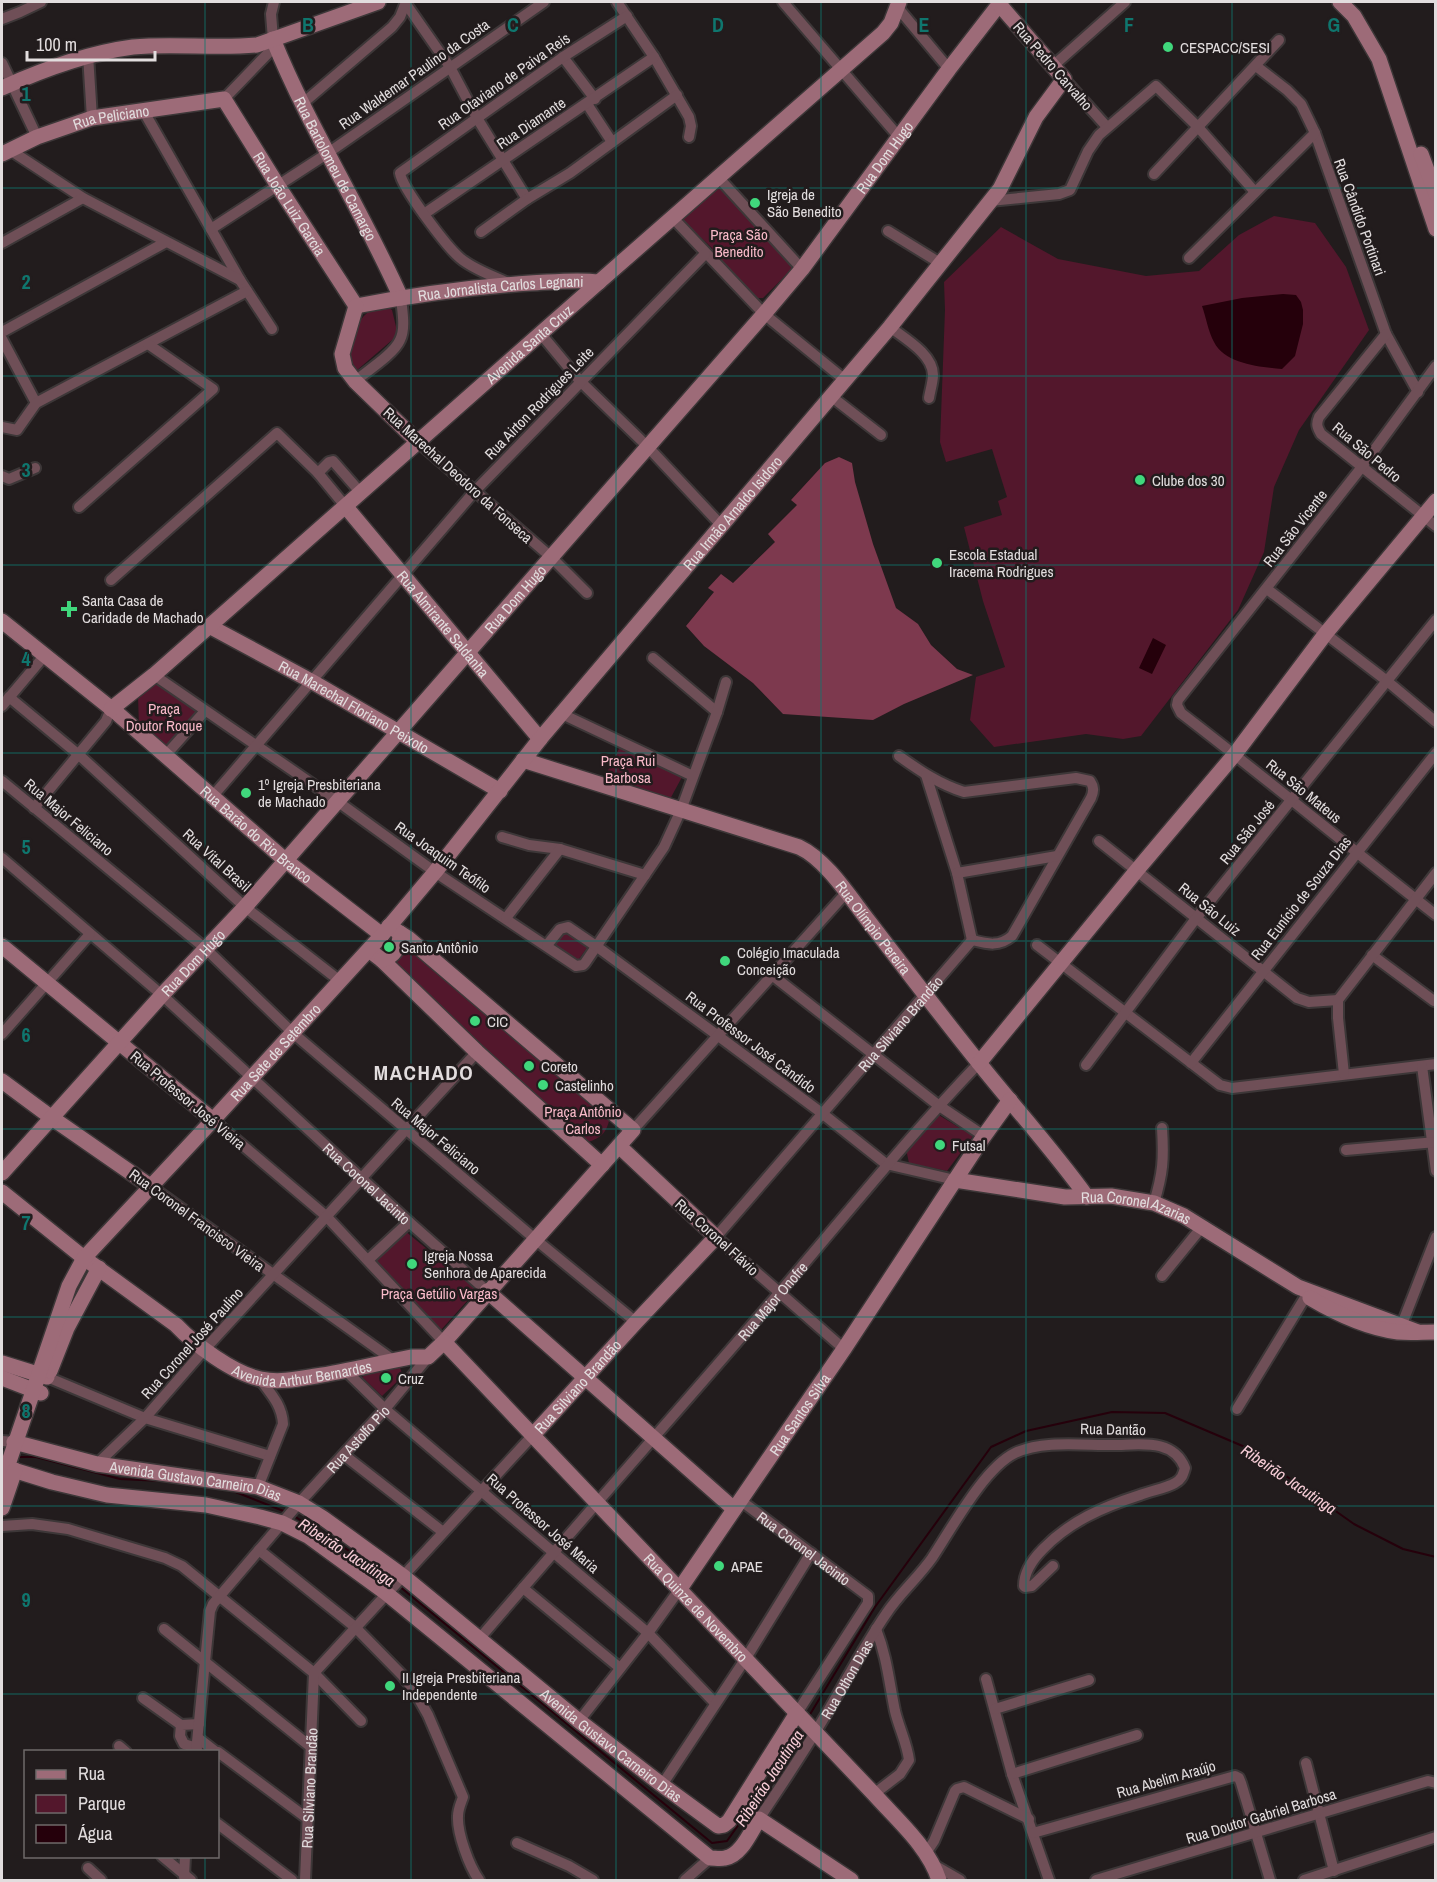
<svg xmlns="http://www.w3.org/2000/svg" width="1437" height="1882" font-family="'Archivo Narrow',sans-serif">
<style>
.green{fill:#53172c}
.forest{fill:#7d394e}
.water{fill:#25000b}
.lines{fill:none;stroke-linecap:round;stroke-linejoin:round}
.stream{stroke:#25000b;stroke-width:2}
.street-casing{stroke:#3d3738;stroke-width:14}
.secondary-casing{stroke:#3d3738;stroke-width:18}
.street{stroke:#6f4f57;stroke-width:10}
.secondary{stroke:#9d6b78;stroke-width:15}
.grid{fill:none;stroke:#0f766e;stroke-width:1.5;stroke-opacity:0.55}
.poi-dot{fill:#40d77c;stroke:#221c1d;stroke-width:2}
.labels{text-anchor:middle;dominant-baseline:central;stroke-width:5;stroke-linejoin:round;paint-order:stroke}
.poi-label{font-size:15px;fill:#e2ddde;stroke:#221c1d;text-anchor:start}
.street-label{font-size:15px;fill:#e2ddde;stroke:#221c1d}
.park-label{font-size:15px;fill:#f9bac9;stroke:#221c1d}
.water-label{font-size:16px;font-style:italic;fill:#f9ced8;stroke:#221c1d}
.district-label{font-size:21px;font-weight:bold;letter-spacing:1.5px;fill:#e2ddde;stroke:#221c1d}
.grid-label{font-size:20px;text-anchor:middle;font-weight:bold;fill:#0f766e;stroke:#221c1d;stroke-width:5;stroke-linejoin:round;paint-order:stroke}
</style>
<rect width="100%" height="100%" fill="#221c1d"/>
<!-- green -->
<path class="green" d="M721,184L793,262V268L763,298H758L714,257L712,248L681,219Z
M1274,216L1315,223L1346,267L1369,330L1299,430L1274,487L1264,552L1238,610L1141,736L1123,739L1086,734L994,747L970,720L976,677L1005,667L983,601L964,527L1002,515L998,501L1007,497L992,449L946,462L940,442L945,310L944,282L1001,227L1058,259L1146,276L1199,271L1239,235Z
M385,305L392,310L398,335L356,371L347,366C353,339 354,311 385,305Z
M157,682L200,712L165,749L139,727L138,696Z
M621,745L682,777L669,801L604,778Z
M567,930L589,945L579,959L574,961L551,945L561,932Z
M413,951L609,1121C605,1136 599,1138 586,1143L398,972L395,962L400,954Z
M937,1114L973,1136L947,1171L909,1163L906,1149Z
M405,1231L477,1290L440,1331L374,1260Z
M386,1364L399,1365L403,1376L382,1396L362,1377Z"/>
<!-- forest -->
<path class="forest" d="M839,457L852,463L855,482L873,544L896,608L918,624L931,645L957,669L973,675L904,704L873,720L783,714L753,683L704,646L686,626L714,592L708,588L721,574L733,583L775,542L768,534L797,505L791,500L825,463Z"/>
<!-- water -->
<path class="water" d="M1283,294L1296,295L1301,302L1303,310V324L1295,356L1282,369C1260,367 1225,364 1214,342C1208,331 1206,317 1202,306L1242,298Z
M1153,638L1166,645L1152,674L1139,668Z"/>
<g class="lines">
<!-- stream -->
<path class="stream" d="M18,1457H36L120,1479L162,1481
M233,1491L286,1512
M294,1516L384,1573L395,1582
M399,1586L712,1843L727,1841L766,1786L802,1729
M809,1716L875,1607L991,1447L1026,1431L1112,1412L1165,1413L1245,1447L1354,1524L1403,1549L1436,1557"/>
<!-- street casing -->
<g class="street-casing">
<g id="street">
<path d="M617,2L654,57L689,117L691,126L689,137"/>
<path d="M783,2L899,137"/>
<path d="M406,4L450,67L477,118L527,199"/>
<path d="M898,8L949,69"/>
<path d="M2,19L20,12L41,2"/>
<path d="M273,39L271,14L274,2"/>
<path d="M88,55L92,118"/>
<path d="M563,57L595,99"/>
<path d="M2,63L37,137"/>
<path d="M1053,66L1125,2"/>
<path d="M1256,66L1287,90L1301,104L1315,133L1386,334L1418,392"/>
<path d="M1064,79L1107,127"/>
<path d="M224,99L275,46"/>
<path d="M302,104L392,27L400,17L406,2"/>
<path d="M587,104L612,142"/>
<path d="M143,110L240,280L272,329"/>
<path d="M10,150L83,198L240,280"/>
<path d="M1154,174L1279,40"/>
<path d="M718,177L802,269"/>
<path d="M990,201L1059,194L1070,190L1088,151L1099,135L1156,86L1198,127L1255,192"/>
<path d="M424,214L654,57"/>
<path d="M673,218L764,314L845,380"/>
<path d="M211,229L328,153L544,2"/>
<path d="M888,231L940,263"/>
<path d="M481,232L527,199L570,173L677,95"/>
<path d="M2,243L83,198"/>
<path d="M1189,258L1315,133"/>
<path d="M510,284C494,276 474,270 460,258C447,247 402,188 400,173L563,57L627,16"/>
<path d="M890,327C904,338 933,354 933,375C933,382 930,391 929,398"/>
<path d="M2,332L166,242"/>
<path d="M541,334L580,381L647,446L722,526"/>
<path d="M1386,334L1319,417C1316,424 1317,427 1321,434L1436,526"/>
<path d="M2,339L36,403"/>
<path d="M1436,366L1361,468L1178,700L1177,705L1181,713C1267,779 1350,848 1436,915"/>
<path d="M355,381C367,371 394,354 400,340C406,328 402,310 401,298"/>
<path d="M832,397L881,435"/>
<path d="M2,427L17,430L36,403L247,291"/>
<path d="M418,442L551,557L587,593"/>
<path d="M318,473L329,462L333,461L361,493"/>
<path d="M2,476L9,479L35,468"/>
<path d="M79,507L213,389L148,344"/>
<path d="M111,580L277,433L318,473L346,507"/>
<path d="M1267,589L1387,681L1436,722"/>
<path d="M653,658L717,712"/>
<path d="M154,675L337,801L435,872L576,966L583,965L585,963L664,847L681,810L717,712L726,682"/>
<path d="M9,697L79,755L245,907L340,981"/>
<path d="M2,706L45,655"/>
<path d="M562,714L693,776"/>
<path d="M165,756L205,711"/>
<path d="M899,756C920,771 939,784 964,792L1076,778L1090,781C1094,787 1094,791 1091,798L1012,936C999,947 988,944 972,940"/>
<path d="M926,775L957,873L972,940"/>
<path d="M2,781L206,949L293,1033L535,1239L636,1322"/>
<path d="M212,797L474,492L705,254"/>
<path d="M34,808L106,721L111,709"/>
<path d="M502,837L529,845L560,849L645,875"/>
<path d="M1099,841L1297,998L1309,1002L1338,1000"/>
<path id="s1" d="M2,858L162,995L409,1222L487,1291"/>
<path d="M957,873L1057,856"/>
<path d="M506,918L560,849"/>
<path d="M547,945L560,929L568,927L596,946L717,1035L823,1114L886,1164L955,1180"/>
<path d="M1037,945L1220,1085L1232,1088L1436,1064"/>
<path d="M1372,955L1434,1001"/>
<path d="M772,975L938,1105L984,1136"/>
<path d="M2,1034L90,934"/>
<path d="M1191,1063L1436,753"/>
<path d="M1086,1065L1197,917L1436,620"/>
<path d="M1422,1066L1436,1171"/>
<path d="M1344,1074L1338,1018V1000L1436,873"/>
<path d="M213,1120L326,1216L444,1342"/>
<path d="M633,1130L846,893"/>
<path d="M1346,1150L1436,1142"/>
<path d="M150,1186L393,1360"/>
<path d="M1154,1203C1163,1173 1164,1159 1162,1128"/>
<path d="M368,1260L409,1222"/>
<path d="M1162,1276L1201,1228"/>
<path d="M1399,1332L1436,1237"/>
<path id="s2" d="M844,1349L716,1237L972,940"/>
<path d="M346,1371L385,1409L648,1633L715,1703"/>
<path d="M47,1377L145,1418L270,1456"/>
<path d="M1237,1409L1309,1291"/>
<path d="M2,1441L14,1442"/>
<path d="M344,1455L443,1532"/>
<path d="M97,1464L145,1418L204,1350L477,1052"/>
<path d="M258,1487L283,1424C282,1405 271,1394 260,1379"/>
<path id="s3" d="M740,1500L868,1596V1603L797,1713"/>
<path d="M2,1526L32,1524L68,1529L165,1558L182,1566L314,1673L361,1721"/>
<path d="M259,1550L355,1627L402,1675L415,1692L428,1715L463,1797C461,1803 458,1809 458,1816C457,1833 469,1866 479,1880"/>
<path d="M523,1588L620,1668"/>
<path d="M164,1629L311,1747"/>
<path id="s4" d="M480,1638C579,1522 681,1408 780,1292C846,1215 909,1136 979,1063"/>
<path d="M986,1679L1012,1774L1049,1880"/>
<path d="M143,1698L181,1725"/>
<path d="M995,1709L1089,1680"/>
<path d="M579,1721L648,1633L679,1590"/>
<path d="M198,1738L216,1752"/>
<path d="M119,1746L126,1752"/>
<path d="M197,1748L184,1744L180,1736L181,1725L199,1724"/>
<path id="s5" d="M196,1752L210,1611L213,1604L299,1503L385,1409L428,1357"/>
<path d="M218,1752L308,1819"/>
<path d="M1306,1763L1334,1871"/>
<path d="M1012,1774L1137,1735"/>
<path d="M662,1785L746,1658L811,1553"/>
<path d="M874,1794L900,1774L909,1760C907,1743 899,1728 895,1711C889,1682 887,1657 876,1629"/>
<path id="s6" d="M759,1819C778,1790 798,1761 816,1731C840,1693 860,1652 886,1614C899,1594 918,1578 932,1558C952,1528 984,1468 1015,1453C1044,1439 1088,1446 1119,1445C1144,1444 1174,1440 1185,1468C1183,1475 1182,1479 1175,1483C1167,1488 1150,1491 1140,1495C1103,1507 1070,1521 1043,1549C1033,1559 1024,1572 1024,1586L1025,1587L1032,1586L1053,1566"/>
<path d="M218,1824L292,1880"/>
<path d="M1033,1833L1235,1776L1239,1778L1241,1783L1270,1880"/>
<path d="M517,1843L569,1866L593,1880"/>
<path d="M926,1853L934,1841L955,1791L957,1789L964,1787L1029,1819"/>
<path d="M162,1856L191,1880"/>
<path d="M934,1865L960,1880"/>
<path d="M88,1868L101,1880"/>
<path d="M184,1877L185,1856"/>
<path id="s7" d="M305,1880L314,1673L533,1435"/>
<path d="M685,1880L710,1858"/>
<path d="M1096,1880L1428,1781L1436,1783"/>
<path d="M1304,1880L1436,1837"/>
</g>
</g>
<!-- secondary casing -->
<g class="secondary-casing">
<g id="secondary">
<path d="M1340,2L1354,16L1379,59L1436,229"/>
<path id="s8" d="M273,39C309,128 362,210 401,298"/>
<path d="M2,88C44,69 87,53 133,47C174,43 216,49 257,45L378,2"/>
<path id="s9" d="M2,154L37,137L92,118L224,99L278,186L356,306"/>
<path d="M1421,154L1436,194"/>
<path id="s10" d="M356,306C413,295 472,287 530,283C553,282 576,279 599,282"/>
<path d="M356,306L342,354L345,368L355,381L418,442"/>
<path id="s11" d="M346,507L540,739"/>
<path id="s12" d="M2,621L118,714L285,860L382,935"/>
<path id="s13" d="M209,626L311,681L500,791"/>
<path id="s14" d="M111,709L154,675L599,282L883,33L891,23L899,2"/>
<path id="s15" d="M523,760L799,847C827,860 851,899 870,923C906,970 942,1017 979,1063C1015,1108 1054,1151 1087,1197"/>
<path d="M2,946L213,1120"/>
<path d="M369,950L382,960L477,1052L602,1165"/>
<path d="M382,960C395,956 400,947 400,933"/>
<path d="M979,1063L1137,870L1235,754L1326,633L1436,501"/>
<path d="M2,1081L52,1118L150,1186"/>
<path id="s16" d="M2,1173L162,995L245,907L764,314L802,269L949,69L1001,2"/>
<path id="s17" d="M955,1180L1065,1197L1111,1196L1154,1203L1184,1216L1298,1287L1418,1332"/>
<path id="s18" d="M2,1192L84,1258L176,1325C194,1344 234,1374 261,1379C278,1383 298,1379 316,1376C348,1371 379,1363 411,1357H428L444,1342L633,1130L408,938L389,926"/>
<path d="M487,1291L734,1509"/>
<path d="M1310,1298C1337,1314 1367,1328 1398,1332C1410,1333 1423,1332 1436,1332"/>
<path id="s19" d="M444,1342L874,1794C897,1820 928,1846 939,1880"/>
<path d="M2,1363L47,1377"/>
<path d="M50,1371L67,1328L99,1268"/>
<path d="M2,1378L41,1393"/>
<path id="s20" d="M533,1435L636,1322L716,1237L619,1146"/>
<path id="s21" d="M14,1442L97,1464L258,1487L299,1503L323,1518L403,1576L579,1721L662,1785L718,1826L724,1825L729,1821L797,1713"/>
<path d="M7,1468L52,1482L107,1495L206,1505L260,1517L282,1523L308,1536L386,1593L710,1858C715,1858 720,1859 725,1858C741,1856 751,1831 759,1819L851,1880"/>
<path id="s22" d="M2,1482L69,1286L84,1258L213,1120L382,935L435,872L540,739L890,327L1000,189L1036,117L1064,79L999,4"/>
<path d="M2,1508L15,1470"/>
<path id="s23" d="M679,1590L844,1349L984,1136L1010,1100"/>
</g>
</g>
<!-- street -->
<use href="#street" class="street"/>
<!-- secondary -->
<use href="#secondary" class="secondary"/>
</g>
<!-- grid -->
<path class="grid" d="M205,2V1752M411,2V1880M616,2V1880M821,2V1880M1026,2V1880M1232,2V1880M2,188H1436M2,376H1436M2,565H1436M2,753H1436M2,941H1436M2,1129H1436M2,1317H1436M2,1506H1436M2,1694H1436M205,1856V1880"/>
<!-- markers -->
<g class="poi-dot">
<circle cx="1168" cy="47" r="6"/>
<circle cx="755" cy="203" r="6"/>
<circle cx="1140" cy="480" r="6"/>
<circle cx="937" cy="563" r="6"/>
<path d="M66 600h6v6h6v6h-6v6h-6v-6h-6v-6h6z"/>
<circle cx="246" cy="793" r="6"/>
<circle cx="389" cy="947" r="6"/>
<circle cx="725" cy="961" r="6"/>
<circle cx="475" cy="1021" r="6"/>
<circle cx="529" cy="1066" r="6"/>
<circle cx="543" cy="1085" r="6"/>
<circle cx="940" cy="1145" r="6"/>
<circle cx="412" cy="1264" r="6"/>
<circle cx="386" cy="1378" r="6"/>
<circle cx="719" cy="1566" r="6"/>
<circle cx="390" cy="1686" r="6"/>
</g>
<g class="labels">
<!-- poi labels -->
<g class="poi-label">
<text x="1180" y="47">CESPACC/SESI</text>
<text x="767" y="194">Igreja de<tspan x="767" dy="17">São Benedito</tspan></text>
<text x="1152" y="480">Clube dos 30</text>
<text x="949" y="554">Escola Estadual<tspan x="949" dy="17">Iracema Rodrigues</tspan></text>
<text x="82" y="600">Santa Casa de<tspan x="82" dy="17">Caridade de Machado</tspan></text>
<text x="258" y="784">1º Igreja Presbiteriana<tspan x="258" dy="17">de Machado</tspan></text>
<text x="401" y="947">Santo Antônio</text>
<text x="737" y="952">Colégio Imaculada<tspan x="737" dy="17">Conceição</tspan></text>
<text x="487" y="1021">CIC</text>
<text x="541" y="1066">Coreto</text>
<text x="555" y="1085">Castelinho</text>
<text x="952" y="1145">Futsal</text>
<text x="424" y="1255">Igreja Nossa<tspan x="424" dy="17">Senhora de Aparecida</tspan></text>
<text x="398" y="1378">Cruz</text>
<text x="731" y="1566">APAE</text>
<text x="402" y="1677">II Igreja Presbiteriana<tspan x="402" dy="17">Independente</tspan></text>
</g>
<!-- street labels -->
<g class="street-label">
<text transform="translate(1053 66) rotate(49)">Rua Pedro Carvalho</text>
<text transform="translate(414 74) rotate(-35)">Rua Waldemar Paulino da Costa</text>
<text transform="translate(504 81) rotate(-35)">Rua Otaviano de Paiva Reis</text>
<text stroke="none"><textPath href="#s9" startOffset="116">Rua Peliciano</textPath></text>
<text transform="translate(531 123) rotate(-34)">Rua Diamante</text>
<text stroke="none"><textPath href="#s16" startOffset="1346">Rua Dom Hugo</textPath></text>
<text stroke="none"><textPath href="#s8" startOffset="144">Rua Bartolomeu de Camargo</textPath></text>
<text stroke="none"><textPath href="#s9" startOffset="354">Rua João Luiz Garcia</textPath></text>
<text transform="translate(1360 217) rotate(70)">Rua Cândido Portinari</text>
<text stroke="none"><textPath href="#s10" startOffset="146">Rua Jornalista Carlos Legnani</textPath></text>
<text stroke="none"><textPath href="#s14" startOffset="555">Avenida Santa Cruz</textPath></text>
<text transform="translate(539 403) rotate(-46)">Rua Airton Rodrigues Leite</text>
<text transform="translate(1367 452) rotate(40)">Rua São Pedro</text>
<text transform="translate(458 475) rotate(42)">Rua Marechal Deodoro da Fonseca</text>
<text stroke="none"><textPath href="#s22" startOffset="1227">Rua Irmão Arnaldo Isidoro</textPath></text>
<text transform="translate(1295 528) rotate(-52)">Rua São Vicente</text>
<text stroke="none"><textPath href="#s16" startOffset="770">Rua Dom Hugo</textPath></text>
<text stroke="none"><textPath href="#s11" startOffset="152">Rua Almirante Saldanha</textPath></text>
<text stroke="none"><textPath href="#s13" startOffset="166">Rua Marechal Floriano Peixoto</textPath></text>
<text transform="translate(1304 791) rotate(39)">Rua São Mateus</text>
<text transform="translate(69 817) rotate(40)">Rua Major Feliciano</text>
<text transform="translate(1247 832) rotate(-51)">Rua São José</text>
<text stroke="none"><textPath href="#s12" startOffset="332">Rua Barão do Rio Branco</textPath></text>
<text transform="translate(443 857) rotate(35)">Rua Joaquim Teófilo</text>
<text transform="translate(217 860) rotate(42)">Rua Vital Brasil</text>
<text transform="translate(1301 898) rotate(-52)">Rua Eunício de Souza Dias</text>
<text transform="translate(1210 909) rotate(39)">Rua São Luiz</text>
<text stroke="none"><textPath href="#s15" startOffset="400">Rua Olímpio Pereira</textPath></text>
<text stroke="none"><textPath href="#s16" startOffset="284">Rua Dom Hugo</textPath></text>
<text stroke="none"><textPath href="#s2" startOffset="452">Rua Silviano Brandão</textPath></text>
<text transform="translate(751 1042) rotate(37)">Rua Professor José Cândido</text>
<text stroke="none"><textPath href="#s22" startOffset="520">Rua Sete de Setembro</textPath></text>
<text transform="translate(188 1100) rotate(40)">Rua Professor José Vieira</text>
<text transform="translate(436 1136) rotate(40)">Rua Major Feliciano</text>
<text stroke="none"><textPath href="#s1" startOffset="489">Rua Coronel Jacinto</textPath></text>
<text stroke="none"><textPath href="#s17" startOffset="184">Rua Coronel Azarias</textPath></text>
<text transform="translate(197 1220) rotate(36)">Rua Coronel Francisco Vieira</text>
<text transform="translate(717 1237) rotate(42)">Rua Coronel Flávio</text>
<text stroke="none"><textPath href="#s4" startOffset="446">Rua Major Onofre</textPath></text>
<text transform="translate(192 1343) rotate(-48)">Rua Coronel José Paulino</text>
<text stroke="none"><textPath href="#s18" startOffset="362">Avenida Arthur Bernardes</textPath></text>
<text stroke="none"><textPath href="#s20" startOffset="66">Rua Silviano Brandão</textPath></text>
<text stroke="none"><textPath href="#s23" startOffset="213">Rua Santos Silva</textPath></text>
<text transform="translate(1113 1429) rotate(1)">Rua Dantão</text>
<text stroke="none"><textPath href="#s5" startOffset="369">Rua Astolfo Pio</textPath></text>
<text stroke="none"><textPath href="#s21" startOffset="186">Avenida Gustavo Carneiro Dias</textPath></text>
<text transform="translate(543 1523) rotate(41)">Rua Professor José Maria</text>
<text stroke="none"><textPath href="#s3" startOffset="80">Rua Coronel Jacinto</textPath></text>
<text stroke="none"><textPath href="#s19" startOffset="366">Rua Quinze de Novembro</textPath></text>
<text stroke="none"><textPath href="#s6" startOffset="165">Rua Othon Dias</textPath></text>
<text stroke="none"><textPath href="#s21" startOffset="688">Avenida Gustavo Carneiro Dias</textPath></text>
<text transform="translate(1166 1779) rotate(-16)">Rua Abelim Araújo</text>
<text stroke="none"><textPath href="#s7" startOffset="92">Rua Silviano Brandão</textPath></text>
<text transform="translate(1261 1816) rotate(-17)">Rua Doutor Gabriel Barbosa</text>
</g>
<!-- park labels -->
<g class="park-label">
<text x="739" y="234">Praça São<tspan x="739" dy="17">Benedito</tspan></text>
<text x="164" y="708">Praça<tspan x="164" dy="17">Doutor Roque</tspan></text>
<text x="628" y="760">Praça Rui<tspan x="628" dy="17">Barbosa</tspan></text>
<text x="583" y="1111">Praça Antônio<tspan x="583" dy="17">Carlos</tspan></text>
<text x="439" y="1293">Praça Getúlio Vargas</text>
</g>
<!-- water labels -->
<g class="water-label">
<text transform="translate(1289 1479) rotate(34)">Ribeirão Jacutinga</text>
<text transform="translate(347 1552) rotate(33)">Ribeirão Jacutinga</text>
<text transform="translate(769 1778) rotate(-57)">Ribeirão Jacutinga</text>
</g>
<!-- district labels -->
<g class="district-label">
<text x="424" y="1072">MACHADO</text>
</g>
</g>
<g class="grid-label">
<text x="308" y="32">B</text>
<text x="513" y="32">C</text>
<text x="718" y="32">D</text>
<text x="924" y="32">E</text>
<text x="1129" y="32">F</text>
<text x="1334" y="32">G</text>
<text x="26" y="101">1</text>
<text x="26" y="289">2</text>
<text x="26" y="477">3</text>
<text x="26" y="666">4</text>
<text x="26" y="854">5</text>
<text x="26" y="1042">6</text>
<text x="26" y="1230">7</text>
<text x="26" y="1418">8</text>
<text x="26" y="1607">9</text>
</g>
<!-- border -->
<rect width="1437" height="1882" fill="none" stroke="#e2ddde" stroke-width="6"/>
<!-- legend -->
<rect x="24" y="1750" width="195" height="108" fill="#221c1d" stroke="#6f696a" stroke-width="1.5"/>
<rect x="36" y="1770" width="30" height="9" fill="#9d6b78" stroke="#6f696a" stroke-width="1.5"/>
<text x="78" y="1780" font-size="18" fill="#e2ddde">Rua</text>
<rect x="36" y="1795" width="30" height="18" fill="#53172c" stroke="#6f696a" stroke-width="1.5"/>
<text x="78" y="1810" font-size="18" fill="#e2ddde">Parque</text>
<rect x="36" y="1825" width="30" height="18" fill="#25000b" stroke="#6f696a" stroke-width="1.5"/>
<text x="78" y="1840" font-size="18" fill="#e2ddde">Água</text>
<!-- scale -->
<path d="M27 51v9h128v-9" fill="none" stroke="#e2ddde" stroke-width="3"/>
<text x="36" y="51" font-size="18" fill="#e2ddde" stroke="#221c1d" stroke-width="4.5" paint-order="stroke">100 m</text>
</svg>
